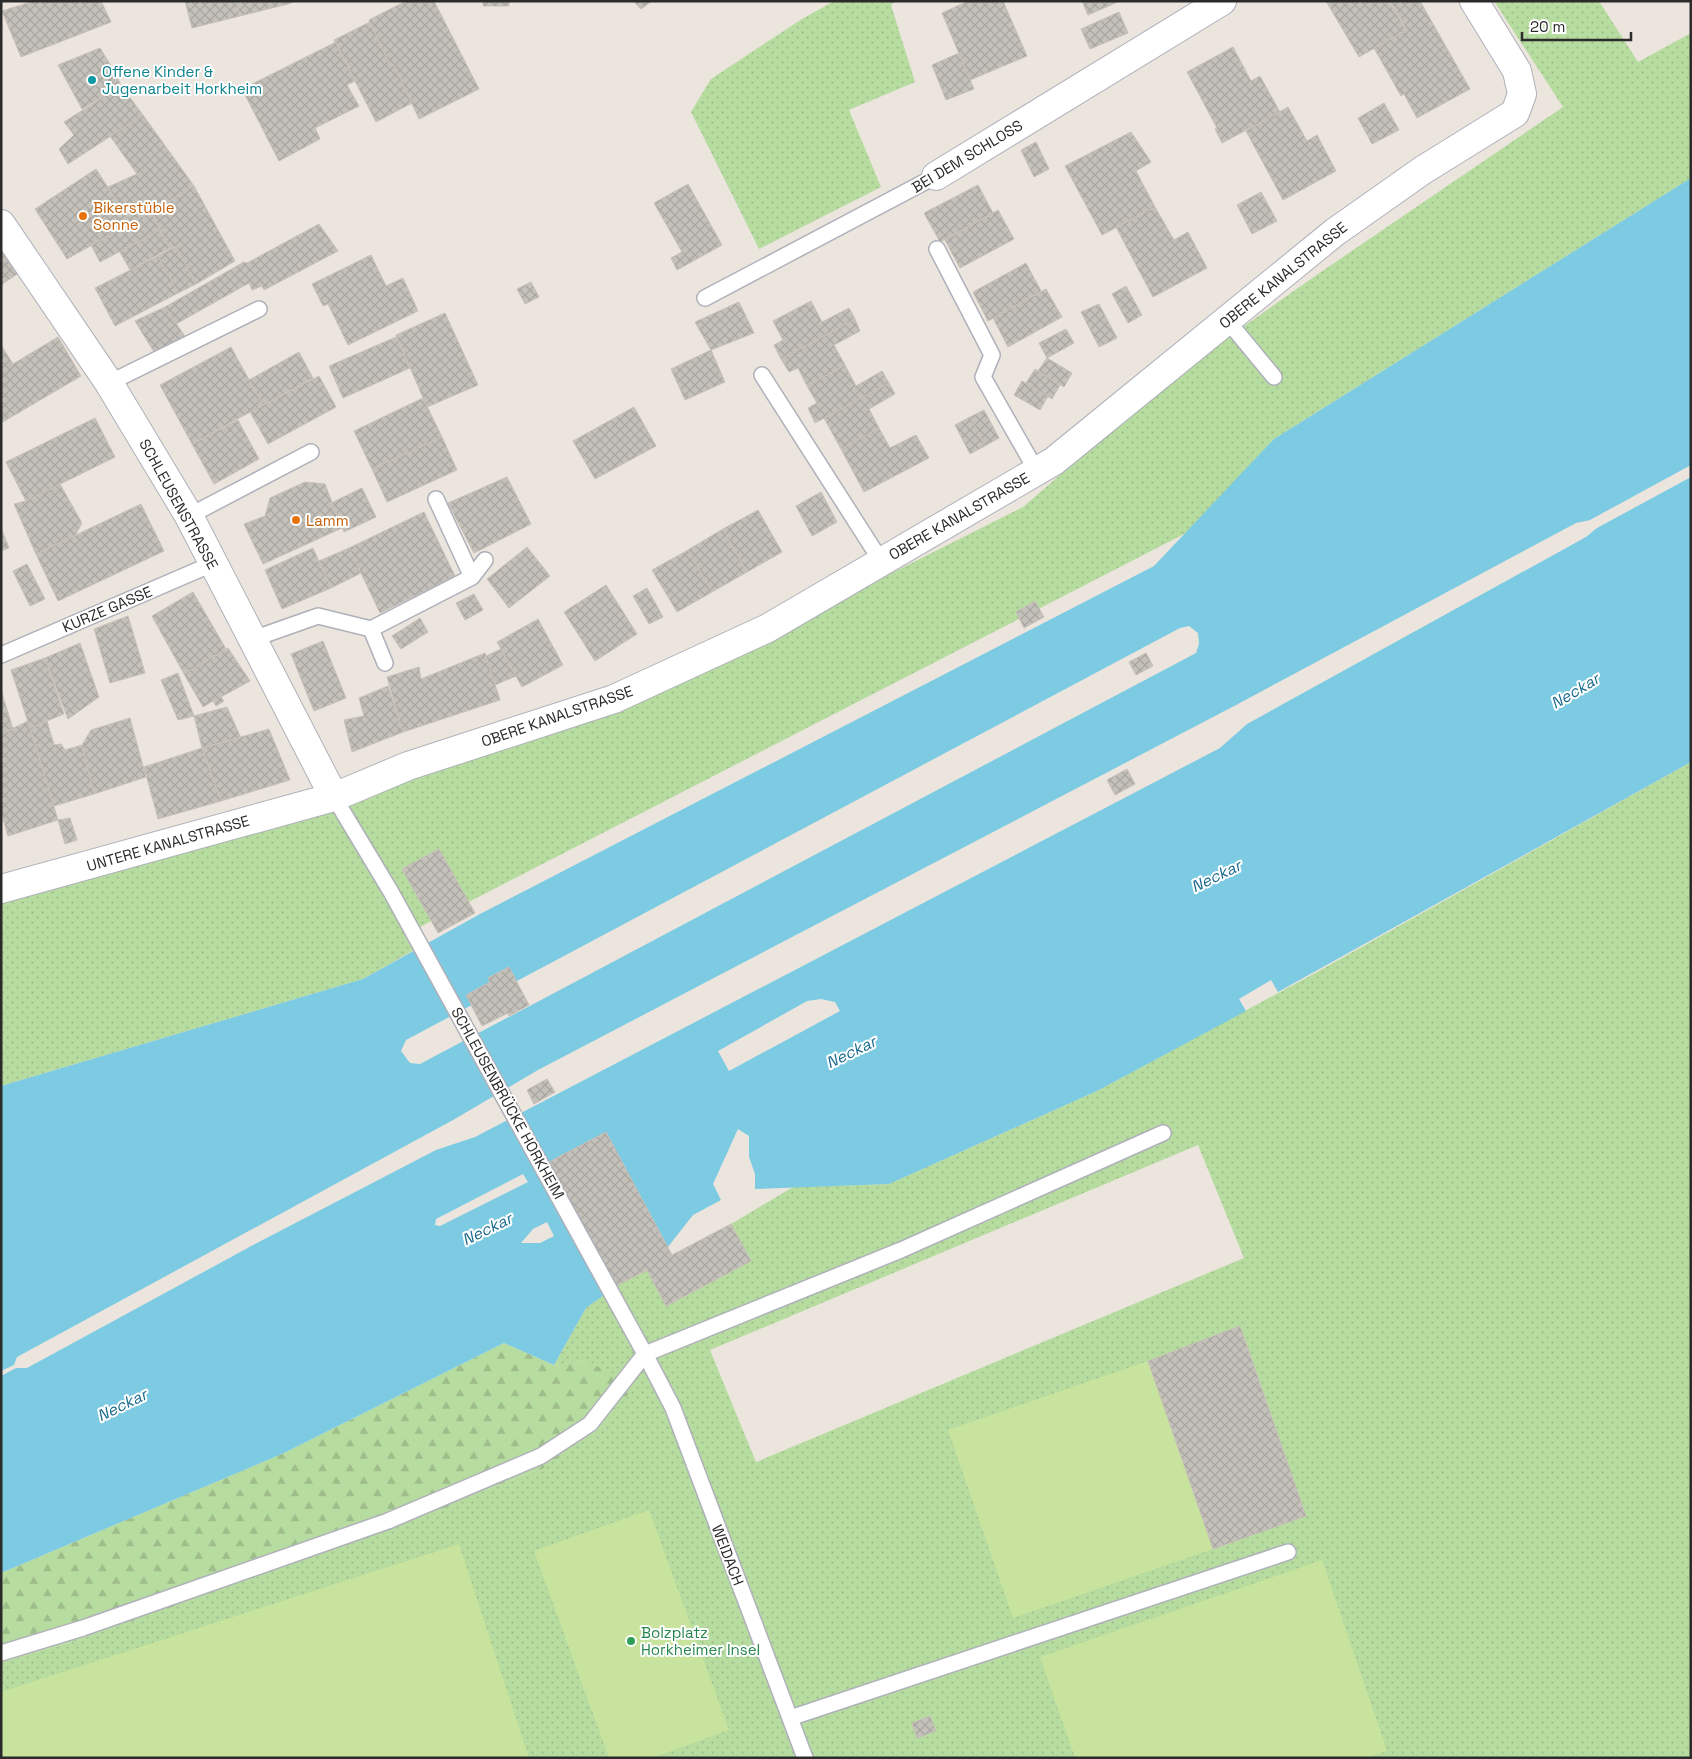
<svg xmlns="http://www.w3.org/2000/svg" width="1692" height="1759" font-family="'Space Grotesk',sans-serif">
<style>
.grass{fill:url(#grass-dots);fill-rule:evenodd}
.forest{fill:url(#forest-firs)}
.pitch{fill:#c8e39d}
.water{fill:#7ccbe3;fill-rule:evenodd}
.building{fill:url(#building-cross-hatch);stroke:#c7c1b8}
.lines{fill:none;stroke-linecap:round;stroke-linejoin:round}
.service-casing{stroke:#afb1ba;stroke-width:18}
.minor-casing{stroke:#afb1ba;stroke-width:30}
.service{stroke:#fff;stroke-width:15}
.minor{stroke:#fff;stroke-width:28}
.culture-dot{fill:#0f9aa8;stroke:#fff;stroke-width:2}
.food-dot{fill:#e8710a;stroke:#fff;stroke-width:2}
.leisure-dot{fill:#2e9e5b;stroke:#fff;stroke-width:2}
.labels{text-anchor:middle;dominant-baseline:central;stroke-width:4;stroke-linejoin:round;paint-order:stroke}
.culture-label{font-size:15px;fill:#0d838f;stroke:#fff;text-anchor:start}
.street-label{font-size:15px;fill:#2b2b2b;stroke:#fff}
.food-label{font-size:15px;fill:#c56008;stroke:#fff;text-anchor:start}
.leisure-label{font-size:15px;fill:#27864d;stroke:#fff;text-anchor:start}
.water-label{font-size:16px;font-style:italic;fill:#1b6b8f;stroke:#fff}
</style>
<defs>
<pattern id="grass-dots" width="8" height="8" patternUnits="userSpaceOnUse" patternTransform="scale(1.25)"><rect width="8" height="8" fill="#b7dca0"/><path d="M2 2h.1M6 6h.1" fill="none" stroke="#9ebd8a" stroke-width="1.8" stroke-linecap="round"/></pattern>
<pattern id="forest-firs" width="22" height="20" patternUnits="userSpaceOnUse" patternTransform="scale(1.25)"><rect width="22" height="20" fill="#b7dca0"/><path d="M5 1l3.5 6h-7zM16 11l3.5 6h-7z" fill="#9ebd8a"/></pattern>
<pattern id="building-cross-hatch" width="8" height="8" patternUnits="userSpaceOnUse" patternTransform="scale(1.25)"><rect width="8" height="8" fill="#c4c0ba"/><path d="M0 0l8 8M0 8l8-8" fill="none" stroke="#a9a5a0"/></pattern>
</defs>
<rect width="100%" height="100%" fill="#ebe5de"/>
<!-- grass -->
<path class="grass" d="M834,1H895L891,5L915,82L849,110L881,187L759,249L691,112L711,79L802,19Z
M1494,1H1599L1638,62L1691,33V178L1274,439L1188,532L420,927L428,942L363,979L1,1086V895L324,809L617,711L1023,507L1179,372L1318,274L1563,107Z
M1691,762V1758H1V1662L76,1641L542,1469L586,1361L554,1365L586,1308L616,1286L647,1270L666,1306L751,1261L731,1224L793,1187L889,1184L1097,1091L1317,972ZM1198,1145L1244,1258L756,1462L710,1350Z"/>
<!-- forest -->
<path class="forest" d="M504,1343L554,1365L586,1361L636,1385L598,1431L542,1469L488,1489L409,1523L76,1641L1,1662V1573L282,1454Z"/>
<!-- pitch -->
<path class="pitch" d="M1148,1361L1213,1549L1013,1618L948,1430Z
M649,1510L729,1730L652,1758H609L534,1551Z
M459,1544L529,1758H1V1692Z
M1322,1560L1387,1751L1367,1758H1075L1040,1657Z"/>
<!-- water -->
<path class="water" d="M1691,178V465L1590,520L1576,523L1236,705L538,1070L453,1120L17,1357L14,1365L1,1371V1086L363,979L480,914L1154,566L1274,439ZM1189,626L1198,633L1199,644L1196,653L420,1064L410,1063L401,1051L406,1040L1180,628Z
M1691,477V762L1278,992L1271,980L1239,999L1246,1011L1097,1091L889,1184L755,1189V1174L749,1157V1136L738,1129L713,1184L721,1200L693,1215L664,1252L586,1308L554,1365L504,1343L282,1454L1,1573V1376L16,1368H27L255,1244L436,1150L475,1137L1220,748L1247,724L1586,537L1597,528ZM821,999L835,1002L840,1011L729,1071L718,1051L807,1001ZM523,1174L528,1182L440,1226L435,1225L436,1219ZM547,1222L554,1236L540,1243H521L533,1229Z"/>
<!-- building -->
<path class="building" d="M34,1H101L111,22L21,57L2,11Z
M185,1H236L240,16L192,28Z
M236,1H291L292,3L240,16Z
M406,1H434L479,89L419,119L394,65L389,63L369,20Z
M483,1H509V6H483Z
M633,1H652L641,9Z
M968,1H1003L1027,56L970,80L942,13Z
M1082,1H1120L1088,15Z
M1326,1H1389L1406,30L1359,57Z
M1390,1H1420L1470,89L1417,118L1404,94L1401,96L1374,48L1407,30Z
M1119,12L1128,33L1090,49L1081,29Z
M370,22L389,63L394,65L412,103L376,122L334,40Z
M336,42L355,81L347,85L359,106L315,128L320,139L279,161L242,89Z
M1233,47L1251,81L1260,76L1280,112L1222,143L1215,129L1217,128L1187,72Z
M100,48L116,74L121,86L82,109L58,65Z
M959,53L974,89L946,100L932,65Z
M121,86L143,115L68,164L59,149L74,135L64,122Z
M1384,103L1399,130L1372,144L1358,118Z
M1288,107L1307,141L1317,135L1336,171L1283,200L1246,131Z
M143,115L194,186L131,223L108,187L137,174L110,136Z
M1131,132L1151,162L1136,171L1155,207L1102,235L1065,166Z
M1036,142L1049,169L1034,177L1021,150Z
M96,169L131,223L67,259L35,209Z
M688,184L722,245L677,270L671,258L682,252L654,203Z
M978,185L993,213L940,242L924,213Z
M194,186L235,261L196,284L176,246L170,248L151,212Z
M1261,192L1277,221L1252,234L1237,205Z
M1155,207L1174,240L1188,232L1207,268L1153,297L1116,227Z
M998,210L1014,239L960,268L945,240Z
M151,212L160,230L100,262L91,245Z
M319,224L338,251L264,290L262,286L252,290L249,283L176,324L165,307L244,262L247,263Z
M160,230L170,248L130,270L120,252Z
M1,243L20,272L1,285Z
M176,246L196,284L178,293L158,256Z
M371,255L386,286L403,278L418,311L348,345L328,304L323,306L312,284Z
M158,256L178,293L115,326L95,288Z
M1026,263L1041,291L988,321L973,292Z
M531,282L539,297L525,304L517,289Z
M1126,286L1142,315L1128,323L1112,294Z
M1046,289L1062,317L1008,347L993,318Z
M811,301L822,322L849,308L855,319L781,359L774,345L783,340L773,321Z
M739,302L754,333L711,350L695,322Z
M1099,304L1117,338L1099,347L1081,312Z
M165,307L186,338L154,352L135,321Z
M445,313L478,385L427,407L396,335Z
M855,319L860,331L834,345L845,365L807,386L798,368L789,372L781,359Z
M1066,329L1074,343L1047,358L1039,343Z
M58,337L81,376L1,423V345L13,364Z
M396,337L410,368L343,398L329,366Z
M231,347L263,405L192,444L160,385Z
M711,350L725,382L685,400L671,369Z
M299,352L313,378L263,405L249,380Z
M1047,358L1072,373L1064,387L1038,371Z
M845,365L856,386L882,371L889,383L815,423L808,408L817,403L807,386Z
M1035,369L1060,385L1052,399L1026,383Z
M319,376L336,407L268,444L250,412Z
M1022,381L1048,396L1040,410L1014,395Z
M889,383L895,394L869,409L879,428L841,449L824,418Z
M423,398L442,437L372,469L354,431Z
M634,407L656,446L595,479L573,441Z
M984,410L999,438L985,446L970,417Z
M970,417L985,446L970,454L955,425Z
M95,418L115,457L26,501L6,462Z
M238,420L259,459L214,484L192,444Z
M879,428L890,448L916,435L929,458L864,492L841,449Z
M442,437L457,470L387,502L372,469Z
M507,477L531,524L474,553L448,503Z
M305,482L325,484L342,528L263,564L244,524L265,516L270,498Z
M60,484L82,523L75,536L36,554L14,504L26,501Z
M362,488L376,517L344,532L331,503Z
M821,492L837,522L812,536L796,506Z
M141,504L164,551L58,601L36,554Z
M758,510L782,552L747,572L723,529Z
M424,512L455,576L380,613L349,548Z
M1,528L9,548L1,551Z
M723,529L747,572L712,592L688,550Z
M527,547L550,576L509,608L487,579Z
M313,548L331,588L282,609L265,570Z
M349,548L361,573L331,588L319,561Z
M688,550L712,592L677,612L652,570Z
M27,564L45,599L30,606L13,571Z
M606,585L637,634L595,661L564,612Z
M647,588L663,617L649,624L633,596Z
M193,592L226,649L184,674L152,616Z
M474,594L483,610L465,620L456,603Z
M1035,601L1044,617L1024,628L1016,612Z
M128,616L145,673L110,683L94,629Z
M420,618L428,632L401,649L392,636Z
M538,619L563,665L522,687L497,642Z
M323,641L346,698L314,711L291,654Z
M80,643L99,697L68,719L45,658Z
M228,648L250,681L221,697L224,701L216,706L213,701L203,707L184,674Z
M501,649L516,676L495,685L486,656Z
M485,653L500,700L403,732L387,677L419,667L421,679Z
M1146,653L1153,666L1136,675L1129,662Z
M45,658L64,714L30,728L11,670Z
M178,673L194,716L178,720L161,680Z
M388,686L403,732L352,752L344,720L364,716L359,698Z
M1,690L13,729L1,734Z
M227,707L241,738L202,748L194,716Z
M130,718L146,777L94,794L82,745L91,730Z
M28,721L58,820L8,836L1,812V734Z
M47,721L54,745L61,744L65,750L82,745L94,794L54,806L30,728Z
M269,729L290,780L221,801L202,748Z
M202,748L221,801L158,819L144,767Z
M1127,769L1135,784L1115,795L1107,780Z
M70,818L77,840L65,844L58,820Z
M439,849L475,913L438,933L402,869Z
M509,967L529,1005L509,1016L508,1013L482,1026L466,995L490,982L488,978Z
M547,1079L555,1092L534,1104L527,1090Z
M606,1132L672,1255L731,1224L751,1261L666,1306L647,1270L616,1286L549,1162Z
M1240,1326L1306,1516L1213,1549L1148,1361Z
M930,1716L936,1731L917,1738L912,1723Z"/>
<g class="lines">
<!-- service casing -->
<g class="service-casing">
<path id="service" d="M937,249L992,355L983,377L1036,470
M705,298L936,176
M1227,320L1274,377
M762,375L881,561
M109,383L259,309
M436,499L472,577
M189,516L311,452
M371,629L385,663
M253,639L318,616L371,629L472,577L485,560
M1,655L212,564
M334,797L391,892L645,1354L901,1250L1163,1133
M1,1653L83,1628L388,1521L541,1456L590,1424L645,1354L673,1408L805,1758
M790,1718L1288,1552"/>
</g>
<!-- minor casing -->
<g class="minor-casing">
<path id="minor" d="M936,176L1222,1
M1,224L109,383L189,516L334,797
M1,889L334,797L408,766L614,699L768,628L1054,461L1335,232L1423,170L1515,113L1522,94L1517,71L1474,1"/>
</g>
<!-- service -->
<use href="#service" class="service"/>
<!-- minor -->
<use href="#minor" class="minor"/>
</g>
<!-- markers -->
<circle class="culture-dot" cx="92" cy="80" r="5"/>
<g class="food-dot">
<circle cx="83" cy="216" r="5"/>
<circle cx="296" cy="520" r="5"/>
</g>
<circle class="leisure-dot" cx="631" cy="1641" r="5"/>
<g class="labels">
<!-- culture labels -->
<g class="culture-label">
<text x="102" y="71">Offene Kinder &amp;<tspan x="102" dy="17">Jugenarbeit Horkheim</tspan></text>
</g>
<!-- street labels -->
<g class="street-label">
<text transform="translate(967 156) rotate(-31)">BEI DEM SCHLOSS</text>
<text transform="translate(1283 275) rotate(-39)">OBERE KANALSTRASSE</text>
<text transform="translate(179 504) rotate(61)">SCHLEUSENSTRASSE</text>
<text transform="translate(959 516) rotate(-30)">OBERE KANALSTRASSE</text>
<text transform="translate(107 609) rotate(-23)">KURZE GASSE</text>
<text transform="translate(557 716) rotate(-19)">OBERE KANALSTRASSE</text>
<text transform="translate(168 843) rotate(-16)">UNTERE KANALSTRASSE</text>
<text transform="translate(508 1103) rotate(61)">SCHLEUSENBRÜCKE HORKHEIM</text>
<text transform="translate(728 1555) rotate(69)">WEIDACH</text>
</g>
<!-- food labels -->
<g class="food-label">
<text x="93" y="207">Bikerstüble<tspan x="93" dy="17">Sonne</tspan></text>
<text x="306" y="520">Lamm</text>
</g>
<!-- leisure labels -->
<g class="leisure-label">
<text x="641" y="1632">Bolzplatz<tspan x="641" dy="17">Horkheimer Insel</tspan></text>
</g>
<!-- water labels -->
<g class="water-label">
<text transform="translate(1575 691) rotate(-31)">Neckar</text>
<text transform="translate(1216 876) rotate(-26)">Neckar</text>
<text transform="translate(851 1052) rotate(-26)">Neckar</text>
<text transform="translate(487 1229) rotate(-26)">Neckar</text>
<text transform="translate(122 1405) rotate(-26)">Neckar</text>
</g>
</g>
<!-- border -->
<rect width="1692" height="1759" fill="none" stroke="#2b2b2b" stroke-width="5"/>
<!-- scale -->
<path d="M1522 32v8h109v-8" fill="none" stroke="#2b2b2b" stroke-width="2.5"/>
<text x="1530" y="32" font-size="15" fill="#2b2b2b" stroke="#ffffff" stroke-width="4" paint-order="stroke">20 m</text>
</svg>
